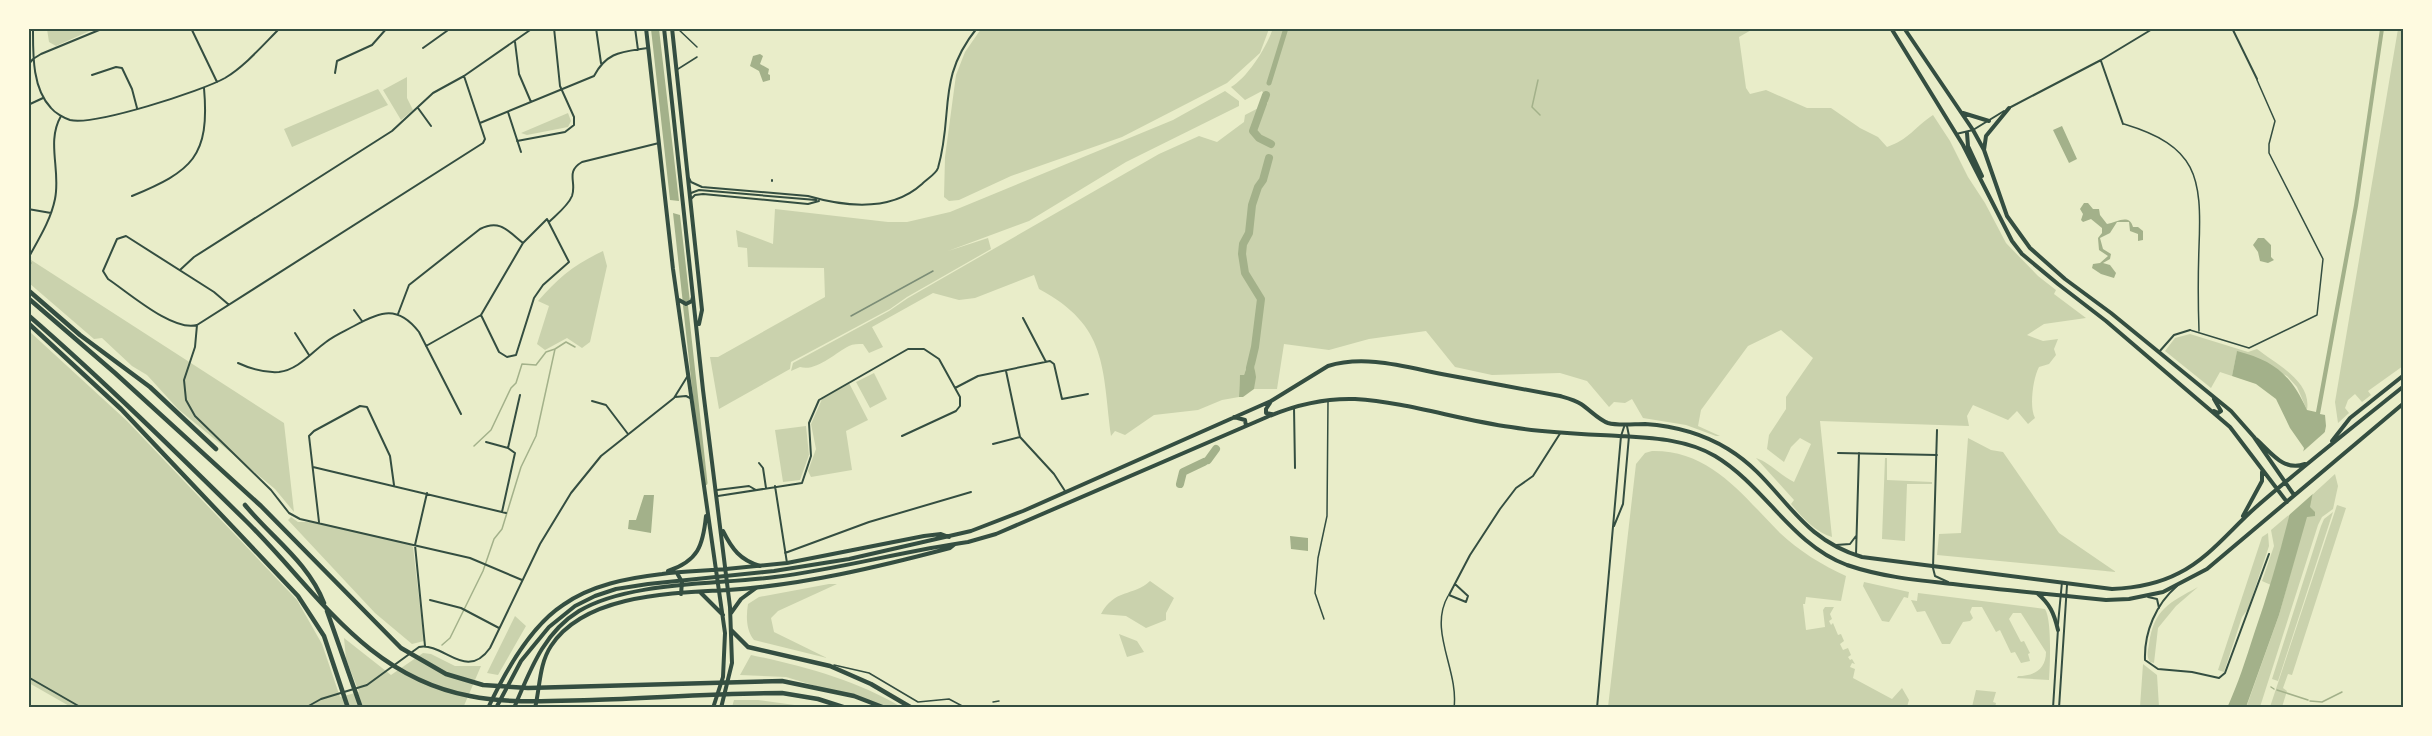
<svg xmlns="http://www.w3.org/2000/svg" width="2432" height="736" font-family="'Exo 2',sans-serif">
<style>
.green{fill:#cad2ad}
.water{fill:#a3b18a}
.pier{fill:#e9edc9}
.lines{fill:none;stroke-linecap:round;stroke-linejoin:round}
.stream{stroke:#a3b18a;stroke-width:1.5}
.canal{stroke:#a3b18a;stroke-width:5}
.river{stroke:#a3b18a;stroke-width:8}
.service{stroke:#344e41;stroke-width:1.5}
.minor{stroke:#344e41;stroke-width:2}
.primary{stroke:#344e41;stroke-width:4}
.trunk{stroke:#344e41;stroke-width:4}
.motorway{stroke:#344e41;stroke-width:4.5}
.rail{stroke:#7c8e77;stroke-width:1.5}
.neatline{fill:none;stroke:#344e41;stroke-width:2}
</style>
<rect width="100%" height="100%" fill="#e9edc9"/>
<!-- green -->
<path class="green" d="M1273,28L1753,29L1739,37L1746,88L1750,94L1766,90L1807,108H1831L1860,128L1878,137L1887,147C1908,140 1915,127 1933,115L1950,141L1968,177L1985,203L2006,243L2038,276L2056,290L2054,294L2086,318L2044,324L2027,335L2043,341L2058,339L2054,349L2056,355L2049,364L2039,367C2033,378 2029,407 2035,418L2028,424L2017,411L2008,420L1973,405L1967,416L1969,426L1820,421L1832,537C1815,532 1802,517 1791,504L1794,500L1756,458C1769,462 1781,476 1794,482L1811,444L1800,438L1791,447L1784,462L1767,449L1769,435L1786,409V397L1813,358L1781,330L1748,346L1701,410L1698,426L1720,436H1716L1686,425L1643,418L1632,399L1625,403L1614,402L1609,407L1587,381L1560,373L1492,375L1455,367L1426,331L1369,339L1329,350L1284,344L1277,389H1254L1255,365L1251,361L1248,363L1244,375L1240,376L1239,397L1222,400L1198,410L1154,415L1125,435L1115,431L1111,436C1102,367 1108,326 1039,289L1034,275L975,298L959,300L933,293L872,327L883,347L869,353L863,344C858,344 853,344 849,346C835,353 816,372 800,367L791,371L793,363L889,311L908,298L1159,154L1199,136L1217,142L1244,122L1245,115L1268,103L1262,91L1245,100L1231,87C1247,78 1267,47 1273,28Z
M47,29L94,28V29L56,46L49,42Z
M981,29V28L1269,29L1260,53L1227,83L1122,137L1011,176L959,200L949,201L944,197L945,157L956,75L965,52Z
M2398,29H2404L2403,366L2368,391L2371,395L2362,402L2355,394L2348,400L2345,408L2349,413L2338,423L2335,402Z
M407,77V98L413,110L401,120L383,90Z
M378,89L388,105L292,147L284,129Z
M1225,91L1239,101V106L1126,162L1029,221L948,251L988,238L991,249L907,297L890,309L791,362L790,369L719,409L710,357H718L825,297L824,268L748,267L747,248L738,247L736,230L773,244L775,209L888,222H907L950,212L1173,120Z
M568,113L571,121L568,127L527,135L521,133Z
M603,251L607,266L590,342L582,348L567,338L545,350L537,344L549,306L538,301C558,278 575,264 603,251Z
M28,258L284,423L294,512L275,489L178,409L147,375L132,366L102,338L94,339L29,283Z
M29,331L127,421L297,600L322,644L340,697L359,692L346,659L344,638L391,675L423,653L431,654L455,666H481L463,708L71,707L29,683Z
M2190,334L2248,352L2257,349C2276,364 2312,381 2307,410L2297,387L2287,376L2237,352L2232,376L2220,372L2211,388L2165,351L2175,338Z
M874,373L887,399L870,408L856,382Z
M849,383L868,420L846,431L852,470L811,477L808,471L816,449L811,424L822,399Z
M806,426L809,455L800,480L783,482L775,430Z
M1968,438L1991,450L2003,452L2059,533L2116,572L1937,555L1939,534L1961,533Z
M1652,451C1711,450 1743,496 1780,533C1799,551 1822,565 1846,576L1841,601L1806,597L1805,604H1803L1806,630L1825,627L1823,610L1825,607H1834L1830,614L1832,619L1829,621L1831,625L1833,623L1838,635L1841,634L1844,641L1840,644L1843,650L1848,648L1851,655L1848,657L1850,660L1852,659L1855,664L1852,663L1850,667L1855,669L1853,678L1892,699L1902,688L1909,700L1907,707H1608L1636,464L1645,453Z
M1885,458H1887V480L1932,482V484H1907L1905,541L1882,539Z
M2335,474L2338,486L2333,509L2322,517L2318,525L2260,707L2246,708L2279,615L2312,495Z
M2337,505L2346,508L2292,675L2288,674L2283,688L2287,691L2282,707H2270Z
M2333,512L2278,681L2272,679L2321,526L2324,519Z
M2291,513L2271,585L2262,581L2274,546L2271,530Z
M291,517L298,522H316L407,543L413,547L424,641L412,644L375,613L288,520Z
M2268,533L2269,546L2248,609L2242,617L2224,672L2218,670L2262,537Z
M1150,581L1174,598L1166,613V620L1146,628L1126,616L1101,614C1115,588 1133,597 1150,581Z
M1864,582L1909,592L1908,598L1904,597L1889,622L1882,621L1863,586Z
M829,584H837L778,611L771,618L774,632L827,658L754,640C746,630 746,616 748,604L759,597Z
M2198,587L2176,606L2158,628L2154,663L2150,662C2146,656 2148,651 2149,644C2154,609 2169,603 2198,587Z
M1918,593L2045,609C2052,620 2050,664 2049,680L2017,678L2018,676C2033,676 2046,670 2046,652L2021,613H2013L2009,619L2021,642L2024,641L2030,653L2028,654L2030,661L2021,663L2015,652L2011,653L2000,630L1996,632L1982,607H1972L1970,612L1973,618L1970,621L1963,622L1950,644H1942L1925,611L1917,612L1911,600L1917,601Z
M515,616L526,626L498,675L487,673Z
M1119,634L1137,641L1144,652L1127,657Z
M751,655C803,666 856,680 901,707H885L786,677L740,675Z
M2143,664L2157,675L2159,707H2140Z
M1976,690L1996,692L1993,702L1996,703L1995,707H1972Z
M734,700H758L809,707H732Z"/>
<!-- water -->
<path class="water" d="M651,29H659L679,201L670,200Z
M2380,29H2384L2358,206L2320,414L2325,415L2326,426L2310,507L2315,512V516L2307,517L2279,615L2246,707L2227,708C2238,684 2246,659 2254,634C2275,573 2292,512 2304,448L2290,428L2276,399L2256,384L2232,376L2237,351C2275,361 2291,375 2307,410L2316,412L2354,205Z
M760,54L763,56L760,64L769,69L768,74L770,75V80L763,82L759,71L750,66L753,56Z
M2062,126L2077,159L2069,163L2053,130Z
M2084,203H2088L2093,209H2099L2100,215L2107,224C2116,223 2129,213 2133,227H2138L2143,231V240L2138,241V234L2130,231L2129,222H2117L2110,233L2100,238L2103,249L2111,254L2110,259L2103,263L2110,265L2116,273L2114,278L2101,274L2092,268L2093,264L2100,263L2108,256L2099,250L2098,238L2102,233V228L2091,219L2083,222L2081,220L2083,214L2080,209Z
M673,213L680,215L690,302L683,304Z
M2258,238H2264L2271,245V257L2274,260L2268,263L2260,261L2258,252L2253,245Z
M1253,359L1256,377L1254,389L1243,397H1239L1240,375H1244L1248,363Z
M644,495H654L651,533L628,529L629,520H636Z
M1290,536L1308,538V551L1291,549Z"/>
<!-- pier -->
<path class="pier" d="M2325,432L2326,440L2315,492L2288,516L2299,455Z"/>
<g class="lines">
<!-- stream -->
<path class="stream" d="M1538,80L1532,107L1540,115
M28,268L31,263
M474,446L491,430L511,388L516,383L522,364L536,365L546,352L555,349
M442,645L450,638L483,571L494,539L502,529L521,467L536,436L555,349L566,342L575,347
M2271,687L2274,689
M2277,690L2308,700
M2310,701L2322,702L2342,692"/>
<!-- canal -->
<path class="canal" d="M1269,83L1286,28
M685,301L705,483"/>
<!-- river -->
<path class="river" d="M1266,95L1253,131L1259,138L1271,144
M1250,368L1255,347L1261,299L1245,273L1242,254L1243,244L1249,233L1252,205L1258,187L1263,180L1269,158
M1208,460L1216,449
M1180,484L1183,472L1204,462"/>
<!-- service -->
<path class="service" d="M677,28L697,47
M678,69L697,57
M2124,124C2197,146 2202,176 2199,247C2198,275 2198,303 2199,331
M2190,330L2249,348L2317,315L2323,259L2269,153V144L2275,121L2257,80
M1448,596C1428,631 1459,670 1454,708
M1324,619L1315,593L1318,558L1327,516L1328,401
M834,665L869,673L918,702L949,699L966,708
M993,702L999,701
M977,708L979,707"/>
<!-- minor -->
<path class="minor" d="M33,28C33,54 32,88 51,108C55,113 64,118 70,120C94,126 202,91 225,78C245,66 263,45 280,28
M191,28L217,82
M596,28L601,63
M635,28L638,50
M2232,28L2257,79
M515,42L519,74L531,102
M423,48L451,28
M2101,61L2123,124
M28,65L33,59L41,54L104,28
M335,73L337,61L372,45L387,28
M92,75L116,67L122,68L132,89L137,108
M28,105L43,98
M418,108L431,126
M2009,108L2101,60L2154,28
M508,112L521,152
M480,123L594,76C607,51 623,52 648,48
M1956,134L1973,130L2004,111
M517,141L565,132L574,125V117L560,86L554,28
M689,178L691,182L702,187L808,196C846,207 891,212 922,184C927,179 936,174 938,168C954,112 936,79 977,28
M772,180V181
M691,193L699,190L816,200
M132,196C192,171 210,157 204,88
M690,200L695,195L703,194L808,204L819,201
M28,209L51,213
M549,222C556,215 568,206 572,196C577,182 565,172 582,162L659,143
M30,255C40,237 51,219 55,199C61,170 46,142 61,116
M180,270L194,257L392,131L433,93L464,76L533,28
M228,304L214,292L126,236L117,239L103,271L108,279C129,293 173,332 197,325L483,143L485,139L464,76
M354,310L362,321
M398,314L409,285L480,229C500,219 508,231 523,243
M1023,318L1046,362
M197,325L195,347L184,380L186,400L195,416L271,490L289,513L300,519L470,558L522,580
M295,333L309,355
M426,346L481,315L523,243L547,219L569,262L543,285L534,298L516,355L507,357L499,352L481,315
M2159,352L2174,335L2190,330
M238,363C251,369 265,373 279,372C298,370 312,352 326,342C335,335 345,331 354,326C381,311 398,305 419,332L461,414
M1006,371L1020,437L1054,474L1065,491
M955,388L978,376L1050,361L1054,364L1062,399L1088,394
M675,397L686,396L692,399
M592,401L606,405L628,434
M1294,407L1295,468
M1937,430L1933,568L1935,576L1948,582
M486,442L508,448L515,453L502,512
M993,444L1020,437
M508,448L520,395
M1838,453L1937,455
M759,463L763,468L766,488
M313,467L506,513
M775,486L787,563
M717,490L749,486L756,490
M718,496L802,483L811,456L809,423L819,400L908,349H924L939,359L960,397V406L956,411L902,436
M319,522L309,436L314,431L360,406L367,407L390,456L394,485
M1614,526L1623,504L1629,436L1627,426
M1836,545L1850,544L1856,536
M785,553L869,522L971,492
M1856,555L1859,453
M1455,584L1468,596L1466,602L1449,595L1470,555L1500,509L1516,488L1533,476L1561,432
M2177,586C2156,604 2144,632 2145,660L2158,669L2192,672L2219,678L2225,673L2269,554
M2148,597L2157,599L2159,608
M430,600L461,608L499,628
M2058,624L2062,582
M425,646L415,545L427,493
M28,677L82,708
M305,708L321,699L367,685L419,647C444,642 466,682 490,648L540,544L571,493L601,456L674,398L687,377
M1597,708L1621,436L1625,424
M2053,708L2058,629
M2059,708L2067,585"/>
<!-- primary -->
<path class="primary" d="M1891,28L1963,145L2012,241L2022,254L2058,284L2106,321L2230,427L2287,502
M1904,28L1973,130L1984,150L2007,216L2030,248L2065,279L2111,313L2231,411L2254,437L2294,495
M1963,113L1989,121
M1967,133L1968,146L1982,176
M1984,150L1986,136L2009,108
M1270,403L1266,409V413L1271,414
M2214,411L2218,413L2221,411L2214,399
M1234,417L1245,420L1246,426
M2256,439C2271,452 2283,472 2305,464
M2332,441L2350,418L2404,375
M2243,516L2262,481V472
M726,569L787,563L924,536L941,534L949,537
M728,590C803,585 878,567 950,548L955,544
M2037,593C2050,604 2054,613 2058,630
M496,708L521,661L549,627L575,606L595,596L616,589L648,584L774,571L849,559L971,531L1023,511L1271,401L1328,366C1366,354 1409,368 1447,375C1485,382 1522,389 1560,396C1567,398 1575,400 1581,404C1590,410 1599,420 1608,423C1618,426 1634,424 1645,424C1674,426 1702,433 1728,449C1782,482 1794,537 1862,557L2112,589C2136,588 2158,584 2179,573C2209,558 2230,530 2255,508C2303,466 2354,426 2404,386
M514,708C530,671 543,633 579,611C630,581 716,585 775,577C840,569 903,551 968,542L996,534L1267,417C1295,405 1324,398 1355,399C1407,402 1459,420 1511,427C1546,433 1583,434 1619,436C1652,438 1686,439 1715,456C1765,486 1791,544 1847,565C1882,577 1916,580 1953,584C2004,590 2055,595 2106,600L2129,599L2163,592L2207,569L2404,403"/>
<!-- trunk -->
<path class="trunk" d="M646,28L673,269L725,633L723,677L713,708
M664,28L703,390L730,607L732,663L721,708
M672,28L702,310L699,324
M679,300L686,304L692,301L693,297
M723,531C732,549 740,560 760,566
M668,571C698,561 703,546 706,516
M677,573L682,582L681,594
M701,593L723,615
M731,613L741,599L756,588
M488,708C504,674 531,626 563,605C591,585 628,578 662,574C683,571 705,571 726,569
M535,708C540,688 539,664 551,646C585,594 673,593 728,590"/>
<!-- motorway -->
<path class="motorway" d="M28,290L80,335L150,387L216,449
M28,298L115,373L261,506L401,648L446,674L483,685L528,688L782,681L854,696L885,708
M28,315C104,381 175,451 246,521C316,590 366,677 470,696C510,704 551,701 592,700C655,698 719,693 782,693L818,699L846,708
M28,323L121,409L298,596L324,636L348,708
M245,505C272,538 308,562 324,603
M327,611L361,708
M732,631L748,647L830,666L871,684L912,708"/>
<!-- rail -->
<path class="rail" d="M851,316L933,271"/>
</g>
<!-- border -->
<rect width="2432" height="736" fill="none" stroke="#fefae0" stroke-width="60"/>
<rect x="30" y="30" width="2372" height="676" class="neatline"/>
</svg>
